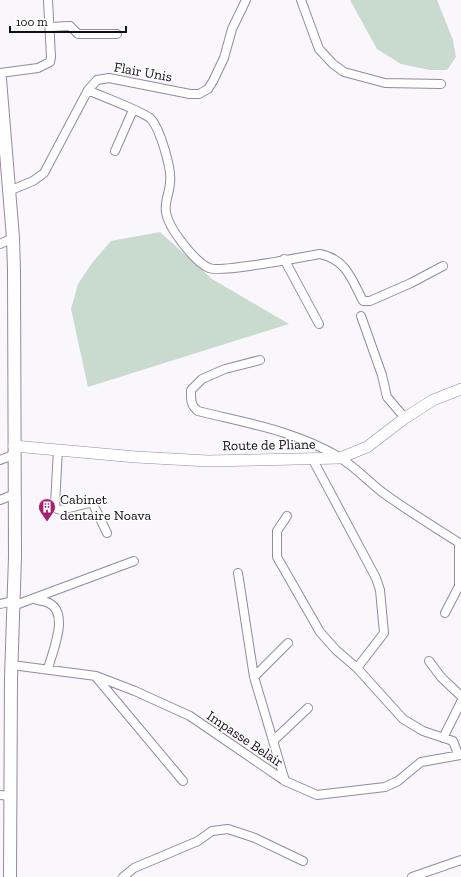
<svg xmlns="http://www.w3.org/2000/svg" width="461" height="877" font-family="'Zilla Slab',serif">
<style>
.green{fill:#c8dbce}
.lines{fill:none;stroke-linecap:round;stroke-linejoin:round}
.street-casing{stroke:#9688a1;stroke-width:10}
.secondary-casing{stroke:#9688a1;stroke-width:12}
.primary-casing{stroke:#9688a1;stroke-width:14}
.street{stroke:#fff;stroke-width:8}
.secondary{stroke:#fff;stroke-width:11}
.primary{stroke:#fff;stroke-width:12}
.labels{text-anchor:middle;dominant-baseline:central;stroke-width:3;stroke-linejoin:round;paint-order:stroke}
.street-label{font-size:14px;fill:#110c15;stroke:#fff}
.poi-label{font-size:14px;fill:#110c15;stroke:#fff;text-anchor:start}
</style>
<rect width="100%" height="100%" fill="#f9f6fc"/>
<!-- green -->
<path class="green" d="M350,0H437L453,40L456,57L447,70H430L401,64L377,49Z
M160,232L212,279L289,324L88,387L71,309L78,284L92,263L111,241Z"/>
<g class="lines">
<!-- street casing -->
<g class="street-casing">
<path id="street" d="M301,0L319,49L333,64L344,72L385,83L441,84
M50,27L70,26L78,34H117
M0,73L38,68L50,62L51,57L48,0
M88,90C100,96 143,111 151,119C160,129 172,169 170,182C170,192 164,202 166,212C168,228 195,262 209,268C221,273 302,257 320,254C346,259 352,280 363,301H370L411,283L443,266
M115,151L133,110
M9,191L33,181L44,173L88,90L97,80L109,78L190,94H199L208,89L213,81L224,58L232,29L246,0
M0,244L13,238
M284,259L319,324
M361,316L382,375L387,397L405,418
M260,360L225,369L202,379L191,390C191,399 190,405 198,411C246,423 296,431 339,457C355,467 368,481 382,492C408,511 434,527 461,544
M58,449L55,505L57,509L61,510L89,503L93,504L107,533
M0,460L13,455
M313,460L376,578L380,590L384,633L357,668
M0,500L15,494
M287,516L277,531V557L320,632L336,650L357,668L403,719L423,731L453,741L458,754
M238,573L254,677L285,781
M34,599C39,600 44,601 49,603C70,614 52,652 48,669
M0,604L13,601
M13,606L134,561
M445,613L459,586V543
M429,661L441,677L461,696
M12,665L96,676L135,691L190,716L285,781L317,795L385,787L398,781L421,762L461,755
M96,677L183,781
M254,677L288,643
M443,738L461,702
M273,741L308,708
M0,795L10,796
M123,877L134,868L198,841L212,831L228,829L255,838L303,861
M412,877L461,860"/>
</g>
<!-- secondary casing -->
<g class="secondary-casing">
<path id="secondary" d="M14,446L136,457L208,461L340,458L367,447L405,418L433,400L461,389"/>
</g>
<!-- primary casing -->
<g class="primary-casing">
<path id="primary" d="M0,79L13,238L14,271L15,557L11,678L10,877"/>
</g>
<!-- street -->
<use href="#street" class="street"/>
<!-- secondary -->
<use href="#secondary" class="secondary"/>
<!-- primary -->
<use href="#primary" class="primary"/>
</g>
<!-- icons -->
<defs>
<g id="building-pin" transform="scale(0.9)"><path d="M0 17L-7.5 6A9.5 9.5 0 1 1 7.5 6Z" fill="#a22272" stroke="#fff"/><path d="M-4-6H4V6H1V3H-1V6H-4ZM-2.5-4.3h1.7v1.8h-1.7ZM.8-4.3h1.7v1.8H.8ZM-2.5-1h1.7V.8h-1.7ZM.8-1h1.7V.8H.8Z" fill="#fff"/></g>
</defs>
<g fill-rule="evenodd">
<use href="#building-pin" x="47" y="507"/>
</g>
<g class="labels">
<!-- street labels -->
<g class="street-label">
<text transform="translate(143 72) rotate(10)">Flair Unis</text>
<text transform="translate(269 445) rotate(-1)">Route de Pliane</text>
<text transform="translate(245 739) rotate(34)">Impasse Belair</text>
</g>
<!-- poi labels -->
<g class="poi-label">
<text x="60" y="499">Cabinet<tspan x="60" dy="16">dentaire Noava</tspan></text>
</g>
</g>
<!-- scale -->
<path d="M10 26v6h116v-6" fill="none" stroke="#110c15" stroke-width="2"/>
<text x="16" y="26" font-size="12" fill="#110c15" stroke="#ffffff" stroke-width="3" paint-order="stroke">100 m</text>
</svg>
